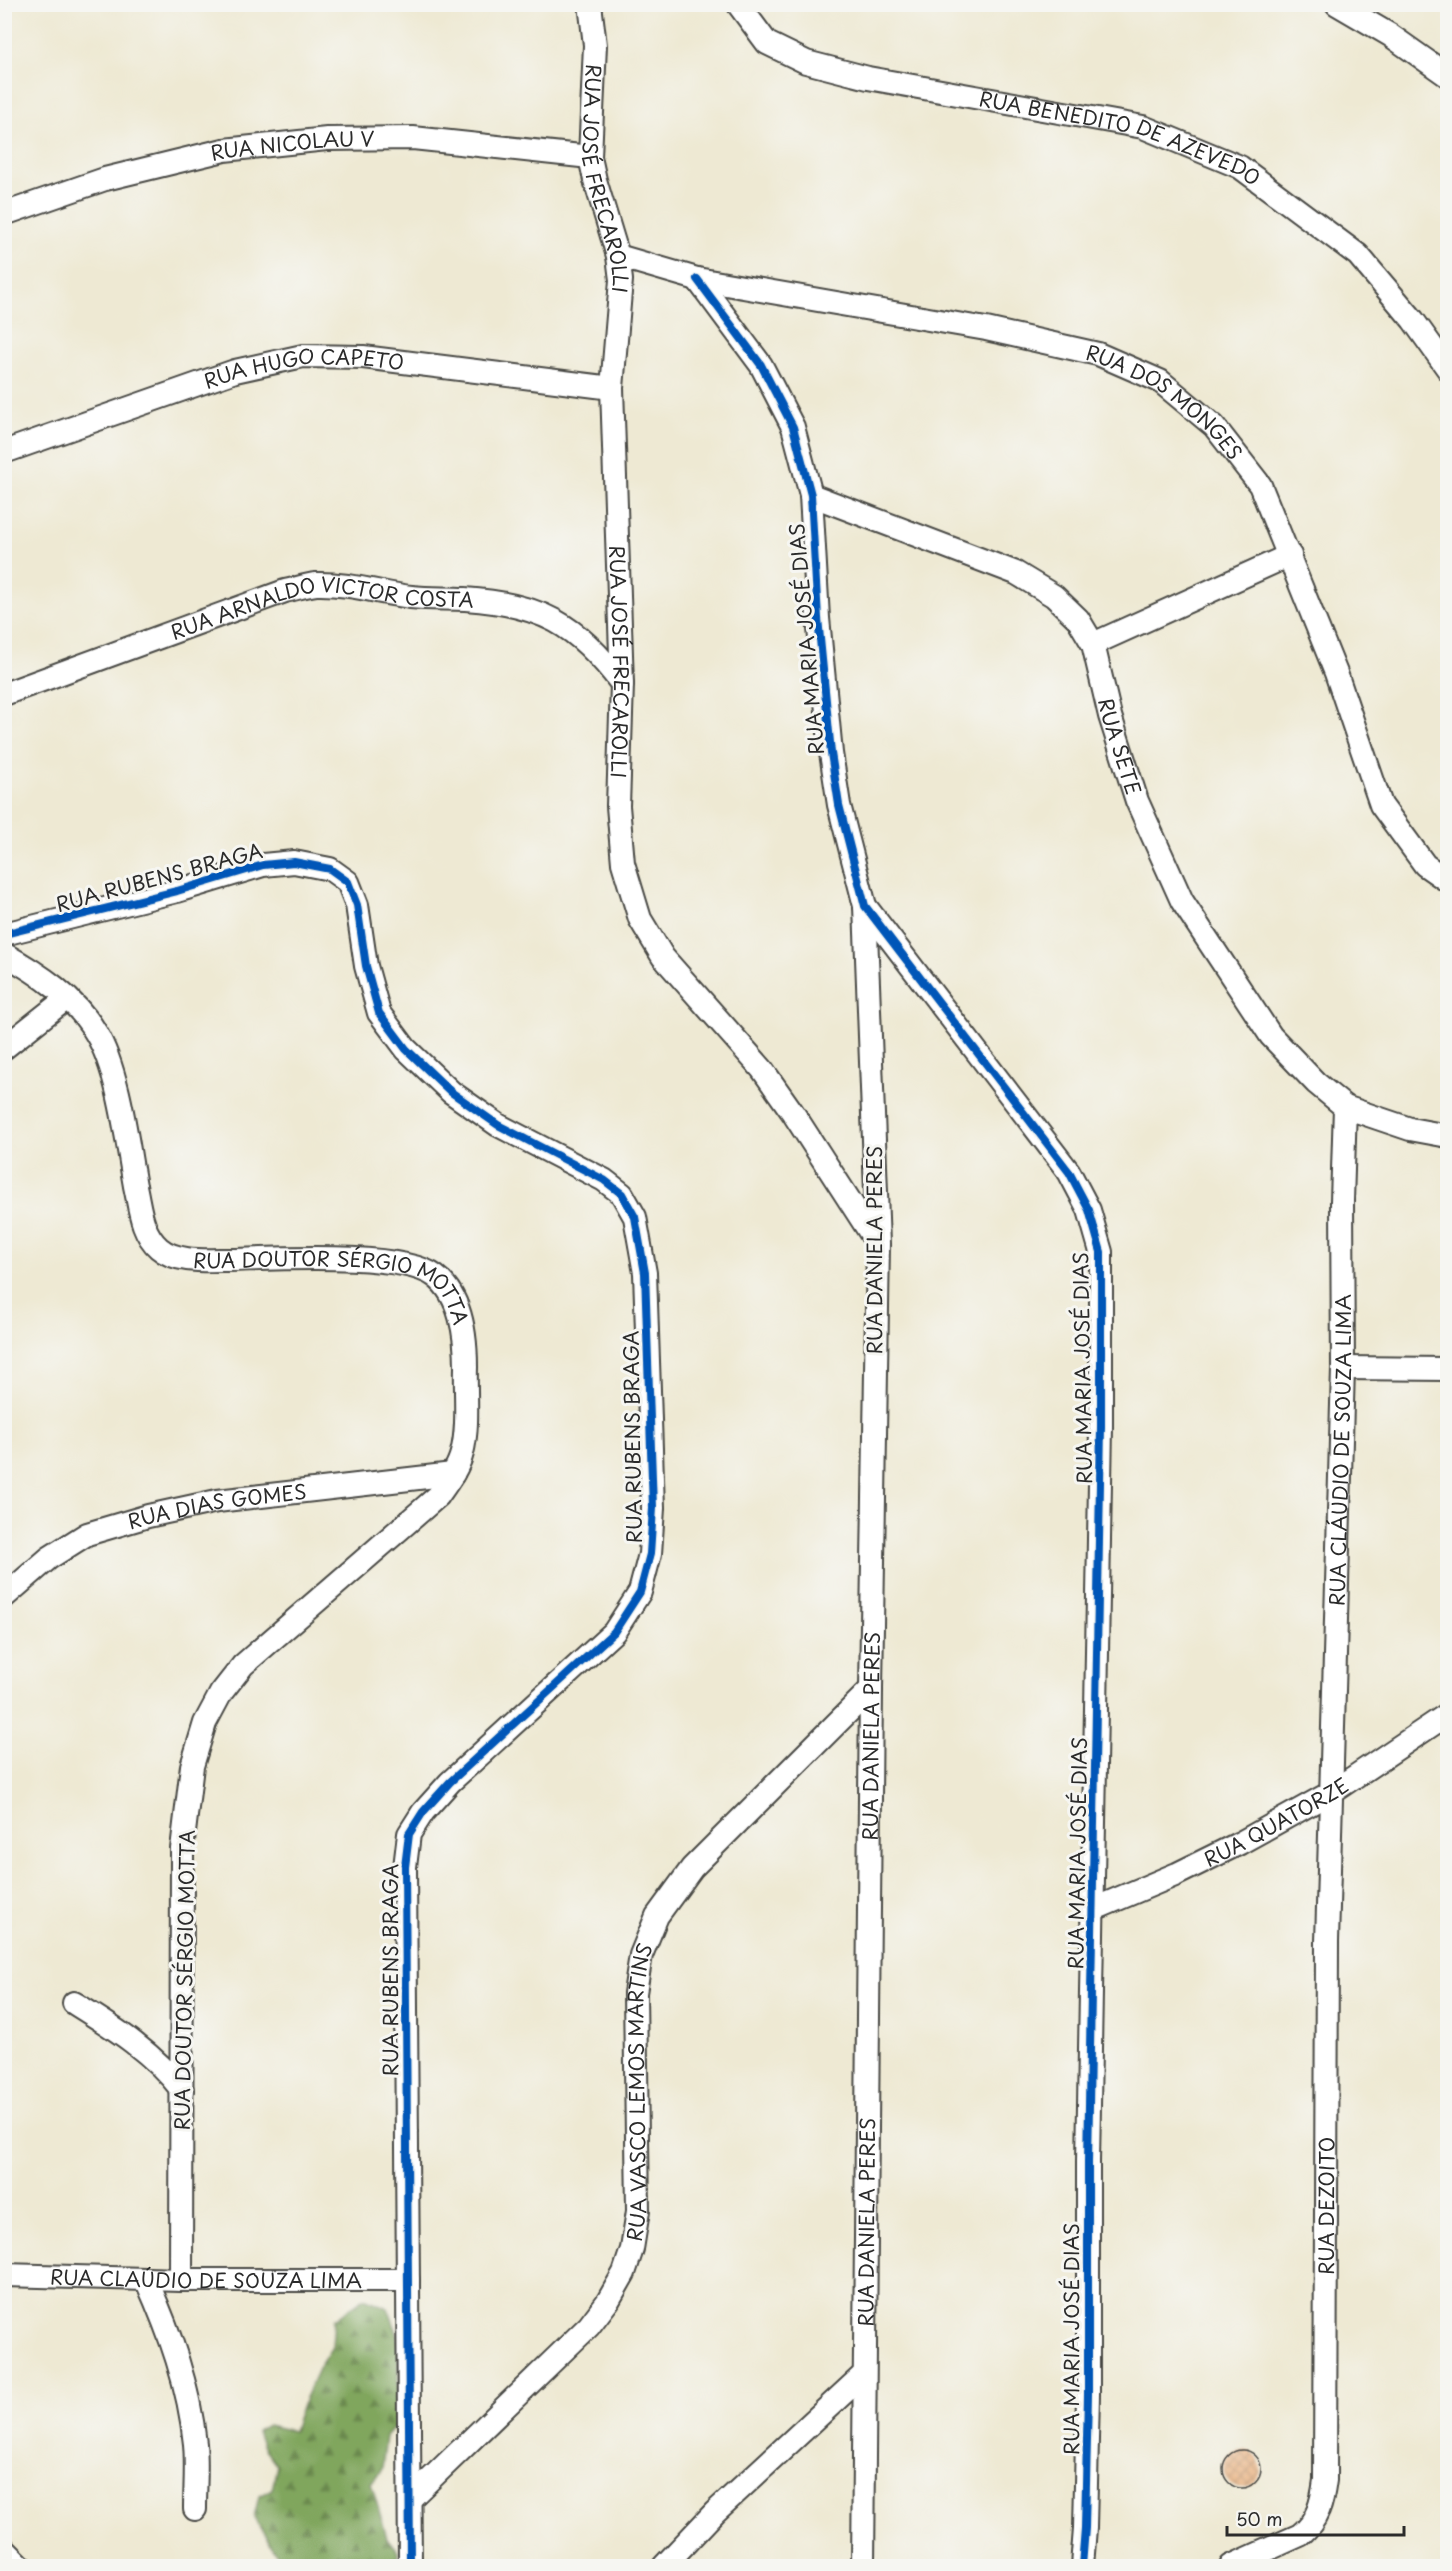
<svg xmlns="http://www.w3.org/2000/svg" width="1452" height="2571" font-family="'Playpen Sans',sans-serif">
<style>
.forest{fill:url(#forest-firs);stroke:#566844;stroke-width:1.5}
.building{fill:url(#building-cross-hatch)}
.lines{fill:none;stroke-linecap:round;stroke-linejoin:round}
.street-casing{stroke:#484844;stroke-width:26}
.street{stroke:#fff;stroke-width:22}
.cycleway-casing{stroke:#f6f6f2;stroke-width:11}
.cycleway{stroke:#0057b8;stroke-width:8}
.labels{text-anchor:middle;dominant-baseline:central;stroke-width:6;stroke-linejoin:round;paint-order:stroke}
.street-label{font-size:20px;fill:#2b2b2b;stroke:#f6f6f2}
</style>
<defs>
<pattern id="forest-firs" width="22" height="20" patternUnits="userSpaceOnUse" patternTransform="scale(1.5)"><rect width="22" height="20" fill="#80a65d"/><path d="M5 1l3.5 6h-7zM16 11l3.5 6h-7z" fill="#69874d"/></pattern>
<pattern id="building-cross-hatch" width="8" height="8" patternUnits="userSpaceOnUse" patternTransform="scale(1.5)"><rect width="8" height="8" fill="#e7ab76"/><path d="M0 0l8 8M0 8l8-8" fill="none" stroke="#bb8b61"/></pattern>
</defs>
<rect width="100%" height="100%" fill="#f6f6f2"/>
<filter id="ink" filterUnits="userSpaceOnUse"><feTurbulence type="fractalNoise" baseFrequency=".0167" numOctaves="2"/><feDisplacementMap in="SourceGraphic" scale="12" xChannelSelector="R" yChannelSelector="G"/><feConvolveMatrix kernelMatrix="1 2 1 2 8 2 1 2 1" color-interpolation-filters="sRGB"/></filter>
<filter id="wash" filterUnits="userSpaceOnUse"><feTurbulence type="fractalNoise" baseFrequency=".008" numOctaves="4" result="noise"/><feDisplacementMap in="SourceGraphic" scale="24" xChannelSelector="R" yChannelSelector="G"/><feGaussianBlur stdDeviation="1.35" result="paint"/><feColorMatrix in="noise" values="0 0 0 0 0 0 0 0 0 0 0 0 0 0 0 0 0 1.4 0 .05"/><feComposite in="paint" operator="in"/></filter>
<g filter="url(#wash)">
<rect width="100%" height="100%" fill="#eee9d3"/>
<!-- forest -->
<path class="forest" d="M364,2298L388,2308L398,2335V2422L386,2436L382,2469L371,2483L387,2538L398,2552V2566H284L254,2517L259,2496L272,2489L277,2465L262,2445L257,2431L268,2425L293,2431L303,2402L319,2367L332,2347L334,2320Z"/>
<g id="blocks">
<!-- building -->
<path class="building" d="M1223 2469a19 19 0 1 1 38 0a19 19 0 1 1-38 0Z"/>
</g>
</g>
<g filter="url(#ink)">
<use href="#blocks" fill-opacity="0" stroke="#484844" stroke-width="1.5"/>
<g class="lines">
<!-- street casing -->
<g class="street-casing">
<g id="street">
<path id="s1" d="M590,4L595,45L590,157L595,180L618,256L621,280L612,388L622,684L618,806L623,863L640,919L663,957L762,1069L793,1113L877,1243"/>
<path id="s2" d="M738,4L767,43L806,62L868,78L1143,127L1240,167L1358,255L1413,320L1448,369"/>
<path d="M1337,4L1390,35L1448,76"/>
<path id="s3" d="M4,214L105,179L224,150L327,139L413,138L590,157"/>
<path id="s4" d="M618,256L697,279L986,329L1098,354L1160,381L1214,426L1260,485L1336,673L1381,805L1425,865L1448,881"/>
<path d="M697,279L761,365L793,427L811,495L818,618L831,753L839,805L865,906L1069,1172L1089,1210L1101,1252V1426L1088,2162V2394L1085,2528L1082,2566"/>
<path id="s5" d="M4,452L235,371L303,356L363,357L612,388"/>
<path id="s6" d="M811,495L1016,573L1054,596L1078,619L1093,644L1110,716L1137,801L1182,901L1271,1036L1316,1083L1345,1107L1410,1129L1448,1136"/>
<path d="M1093,644L1290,555"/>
<path id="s7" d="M4,694L285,591C295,589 306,585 316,584C348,583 380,593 411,597C429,599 447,598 465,599C541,604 577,624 622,684"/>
<path d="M4,934L177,891L263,865L294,862L330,869L348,882L357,905L366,966L379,1013L406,1049L451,1092L498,1125L604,1180L622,1194L635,1217L645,1273L653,1508L650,1554L640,1592L614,1632L450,1782L423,1812L409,1834L405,1867L410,2566"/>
<path id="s8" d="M4,954C38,973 76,998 96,1033C119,1071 127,1142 135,1186C140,1208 141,1232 159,1248C176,1263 208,1260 229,1260C274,1259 401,1251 435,1276C461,1295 466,1337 466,1367C465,1394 469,1426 462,1453C458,1469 447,1483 438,1496L243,1665L221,1693L205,1723L192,1766L182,1849L181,2280"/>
<path d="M4,1048L67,998"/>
<path d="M1343,1368L1448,1369"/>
<path id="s9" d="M4,1597L49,1558L87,1534L148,1516L217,1501L453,1474"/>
<path id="s10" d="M1094,1909L1177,1874L1240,1843L1332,1792L1448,1714"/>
<path d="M74,2003C114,2028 153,2052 182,2090"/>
<path id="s11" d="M4,2275L181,2280H408"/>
<path d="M146,2279C170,2333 189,2385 195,2444C197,2465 195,2488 195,2509"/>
<path id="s12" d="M411,2498L589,2326L608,2301L624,2273L632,2249L638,2211L635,1993L641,1955L657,1916L692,1868L871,1689"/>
<path d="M4,2549L21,2566"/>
<path d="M664,2566L715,2512L863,2375"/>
<path id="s13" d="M863,2566L871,1689L878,1244L865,906"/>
<path id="s14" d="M1231,2566L1300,2535C1318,2520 1322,2503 1325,2480L1327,1942L1343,1368L1342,1201L1345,1107"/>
</g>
</g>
<!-- street -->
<use href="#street" class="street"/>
<!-- cycleway casing -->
<g class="cycleway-casing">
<path id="cycleway" d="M697,279L761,365L793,427L811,495L818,618L831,753L839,805L865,906L1069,1172L1089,1210L1101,1252V1426L1088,2162V2394L1085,2528L1082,2566
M4,934L177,891L263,865L294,862L330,869L348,882L357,905L366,966L379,1013L406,1049L451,1092L498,1125L604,1180L622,1194L635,1217L645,1273L653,1508L650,1554L640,1592L614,1632L450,1782L423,1812L409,1834L405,1867L410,2566"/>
</g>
<!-- cycleway -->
<use href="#cycleway" class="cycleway"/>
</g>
</g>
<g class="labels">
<!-- street labels -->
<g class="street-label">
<text stroke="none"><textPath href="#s2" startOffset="416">RUA BENEDITO DE AZEVEDO</textPath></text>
<text stroke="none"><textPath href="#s3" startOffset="298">RUA NICOLAU V</textPath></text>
<text stroke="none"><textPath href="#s1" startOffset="177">RUA JOSÉ FRECAROLLI</textPath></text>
<text stroke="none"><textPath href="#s5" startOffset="314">RUA HUGO CAPETO</textPath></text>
<text stroke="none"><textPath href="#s4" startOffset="573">RUA DOS MONGES</textPath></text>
<text stroke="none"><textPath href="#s7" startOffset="334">RUA ARNALDO VICTOR COSTA</textPath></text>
<text transform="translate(806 639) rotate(-95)">RUA MARIA JOSÉ DIAS</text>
<text stroke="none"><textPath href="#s1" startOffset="663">RUA JOSÉ FRECAROLLI</textPath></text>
<text stroke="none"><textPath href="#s6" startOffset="432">RUA SETE</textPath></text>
<text transform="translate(159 877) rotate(-15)">RUA RUBENS BRAGA</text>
<text transform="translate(874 1250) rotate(-90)">RUA DANIELA PERES</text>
<text stroke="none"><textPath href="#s8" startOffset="536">RUA DOUTOR SÉRGIO MOTTA</textPath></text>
<text transform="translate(1082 1368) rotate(-91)">RUA MARIA JOSÉ DIAS</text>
<text transform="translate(632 1437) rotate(-91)">RUA RUBENS BRAGA</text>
<text stroke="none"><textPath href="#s14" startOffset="1168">RUA CLÁUDIO DE SOUZA LIMA</textPath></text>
<text stroke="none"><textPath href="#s9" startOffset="238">RUA DIAS GOMES</textPath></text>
<text stroke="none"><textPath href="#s13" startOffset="830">RUA DANIELA PERES</textPath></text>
<text stroke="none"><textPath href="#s10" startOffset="202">RUA QUATORZE</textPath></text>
<text transform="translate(1077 1853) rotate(-89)">RUA MARIA JOSÉ DIAS</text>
<text transform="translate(390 1970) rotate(-90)">RUA RUBENS BRAGA</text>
<text transform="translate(184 1980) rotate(-89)">RUA DOUTOR SÉRGIO MOTTA</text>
<text stroke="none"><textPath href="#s12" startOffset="494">RUA VASCO LEMOS MARTINS</textPath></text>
<text stroke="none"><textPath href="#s14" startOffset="412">RUA DEZOITO</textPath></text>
<text stroke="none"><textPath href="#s13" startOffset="344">RUA DANIELA PERES</textPath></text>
<text stroke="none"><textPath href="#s11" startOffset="202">RUA CLAÚDIO DE SOUZA LIMA</textPath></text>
<text transform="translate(1071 2339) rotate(-90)">RUA MARIA JOSÉ DIAS</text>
</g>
</g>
<!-- margin -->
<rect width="1452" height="2571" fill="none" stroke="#f6f6f2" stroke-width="24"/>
<!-- scale -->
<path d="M1227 2526v9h177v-9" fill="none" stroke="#2b2b2b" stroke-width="3"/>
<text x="1236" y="2526" font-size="18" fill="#2b2b2b" stroke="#f6f6f2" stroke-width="4.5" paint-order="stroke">50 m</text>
</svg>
